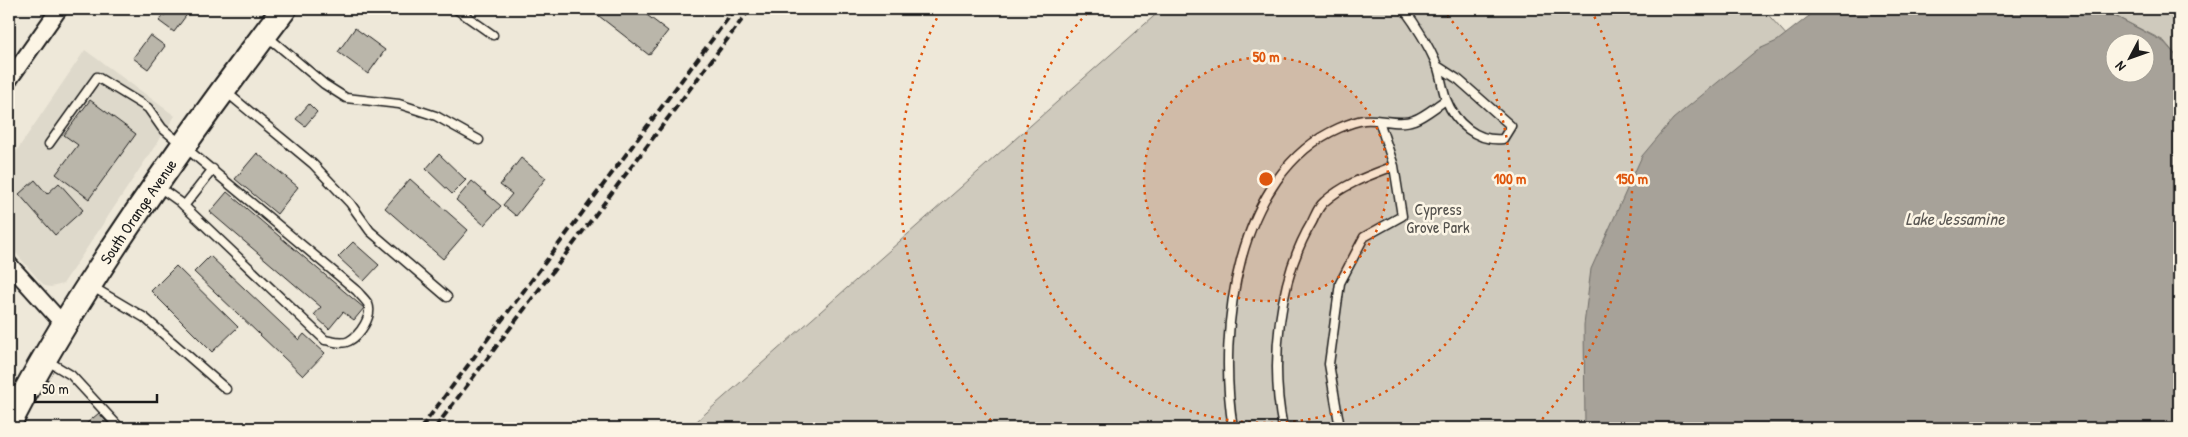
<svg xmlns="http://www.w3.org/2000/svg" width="2188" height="437" font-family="'Patrick Hand',sans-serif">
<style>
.built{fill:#ded9cb}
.green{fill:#cfcabd;stroke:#76736c}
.water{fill:#a7a299;stroke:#6f6c67;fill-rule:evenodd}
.building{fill:#bab6aa;stroke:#1c1c1c}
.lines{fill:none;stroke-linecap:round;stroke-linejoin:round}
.lane-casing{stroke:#1c1c1c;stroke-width:11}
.street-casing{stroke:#1c1c1c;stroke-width:19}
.primary-casing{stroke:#1c1c1c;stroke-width:28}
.lane{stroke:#fcf5e5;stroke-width:8}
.street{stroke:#fcf5e5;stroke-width:15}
.primary{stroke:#fcf5e5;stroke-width:24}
.rail{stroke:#1c1c1c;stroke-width:4;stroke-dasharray:8 4;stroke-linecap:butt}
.ring{fill:none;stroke:#de560d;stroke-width:2.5;stroke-dasharray:2.5 5}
.labels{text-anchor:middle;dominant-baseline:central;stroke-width:5;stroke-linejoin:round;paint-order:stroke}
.park-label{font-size:16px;fill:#52504c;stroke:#fcf5e5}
.street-label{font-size:16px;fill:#1c1c1c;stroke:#fcf5e5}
.water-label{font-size:18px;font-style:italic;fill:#5b5854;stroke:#fcf5e5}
.centre{fill:#de560d;stroke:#fcf5e5;stroke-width:2.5}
.ring-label{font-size:15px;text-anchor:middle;font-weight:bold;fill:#de560d;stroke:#fcf5e5;stroke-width:5;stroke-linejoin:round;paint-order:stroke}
</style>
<rect width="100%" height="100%" fill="#eee8d9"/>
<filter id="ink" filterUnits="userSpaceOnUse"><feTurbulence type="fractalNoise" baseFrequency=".02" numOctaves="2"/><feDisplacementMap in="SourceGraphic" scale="10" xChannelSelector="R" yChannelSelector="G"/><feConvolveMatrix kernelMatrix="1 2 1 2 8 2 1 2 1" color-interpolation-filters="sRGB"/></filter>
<g filter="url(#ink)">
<!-- built -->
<path class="built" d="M85,50L175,116L63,284L51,287L45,286L39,280L9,245V162Z"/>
<!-- green -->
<path class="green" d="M1162,9H1763L2138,428H689Z
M2091,9H2179V59L2164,41L2111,14Z"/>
<!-- water -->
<path class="water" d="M1818,9H2091L2111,14L2164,42L2179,59V428H1585L1584,325L1591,269L1642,156L1673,119L1757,50L1777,41ZM2116,42H2146V72H2116Z"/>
<!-- building -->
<path class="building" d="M170,9H191L174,32L159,21Z
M590,9H639L668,31L649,55Z
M355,28L385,50L368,74L338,52Z
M150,35L165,46L148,69L133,58Z
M90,100L136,134L89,199L56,174L78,145L64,135Z
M309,104L317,112L305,126L296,119Z
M257,153L298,187L277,214L235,179Z
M439,154L466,180L452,194L426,169Z
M521,158L546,178L516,216L503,205L512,194L500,185Z
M410,179L468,230L443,259L385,208Z
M35,180L47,194L59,183L83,210L55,235L19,194Z
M472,181L501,206L484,225L456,200Z
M227,192L364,308L354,320L343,312L329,329L314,315L321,307L210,212Z
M353,242L379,265L364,281L338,257Z
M210,256L299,340L304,334L325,353L303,376L194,272Z
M176,266L238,327L212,352L151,291Z
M99,413L112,428H81Z"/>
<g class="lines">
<!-- lane casing -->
<g class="lane-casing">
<path id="lane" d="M456,9L493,35
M1404,9C1416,25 1429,47 1437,65C1441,76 1442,88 1446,99C1455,123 1477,142 1503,139L1511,126L1459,80L1436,65
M267,36L324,84L346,98L399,104L436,116L479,140
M225,91L313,164L350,203L370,231L447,297
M49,144L97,77L148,108L162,128L357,291C360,295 365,299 368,304C373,316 360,335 349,341C342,345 332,341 325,340L180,202L159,187
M184,206L213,169
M91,286L145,318L226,389
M46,360L71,375L120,428
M1233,428C1217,331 1236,173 1339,128C1346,125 1357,121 1364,120C1379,118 1399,126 1414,120C1425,116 1436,106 1446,100
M1283,428C1270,364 1278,279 1312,222C1315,216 1318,207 1324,202C1344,184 1368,176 1394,166
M1340,428L1329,364L1340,283L1364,237L1402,216L1394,166L1379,121"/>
</g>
<!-- street casing -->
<g class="street-casing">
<path id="street" d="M9,80L59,9
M9,264L64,325"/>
</g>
<!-- primary casing -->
<g class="primary-casing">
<g id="primary">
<path id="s1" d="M9,424C31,379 57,336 84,293C146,195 214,101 284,9"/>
</g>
</g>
<!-- lane -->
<use href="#lane" class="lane"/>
<!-- street -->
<use href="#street" class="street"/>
<!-- primary -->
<use href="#primary" class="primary"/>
<!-- rail -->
<path class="rail" d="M421,428L735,9
M435,428L750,9"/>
</g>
</g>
<!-- distance rings -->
<circle cx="1266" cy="179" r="122" fill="#de560d" fill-opacity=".12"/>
<g class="ring">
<circle cx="1266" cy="179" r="122"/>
<path d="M1442 10A244 244 0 1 1 1090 10"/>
<path d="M996 426A366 366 0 0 1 941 10M1591 10A366 366 0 0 1 1536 426"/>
</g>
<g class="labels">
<!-- park labels -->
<g class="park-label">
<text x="1438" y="209">Cypress<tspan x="1438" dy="18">Grove Park</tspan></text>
</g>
<!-- street labels -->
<g class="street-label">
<text stroke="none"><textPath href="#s1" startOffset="249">South Orange Avenue</textPath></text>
</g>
<!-- water labels -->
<g class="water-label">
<text x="1955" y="218">Lake Jessamine</text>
</g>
</g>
<circle cx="1266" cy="179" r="8" class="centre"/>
<g class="ring-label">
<text x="1266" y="62">50 m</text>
<text x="1510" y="184">100 m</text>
<text x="1632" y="184">150 m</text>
</g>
<!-- margin -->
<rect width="2188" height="437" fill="none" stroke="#fcf5e5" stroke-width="30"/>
<rect x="15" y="15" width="2158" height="407" fill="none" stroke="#1c1c1c" stroke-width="2" filter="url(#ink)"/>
<!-- north arrow -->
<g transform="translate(2130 58) rotate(229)"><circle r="24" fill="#fcf5e5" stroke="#a29e95"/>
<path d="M0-4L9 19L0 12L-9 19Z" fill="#1c1c1c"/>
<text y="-8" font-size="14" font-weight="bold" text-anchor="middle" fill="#1c1c1c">N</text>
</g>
<!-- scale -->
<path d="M35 394v8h122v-8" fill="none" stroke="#1c1c1c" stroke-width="2.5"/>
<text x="42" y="394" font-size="15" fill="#1c1c1c" stroke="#fcf5e5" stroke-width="4" paint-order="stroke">50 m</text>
</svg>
